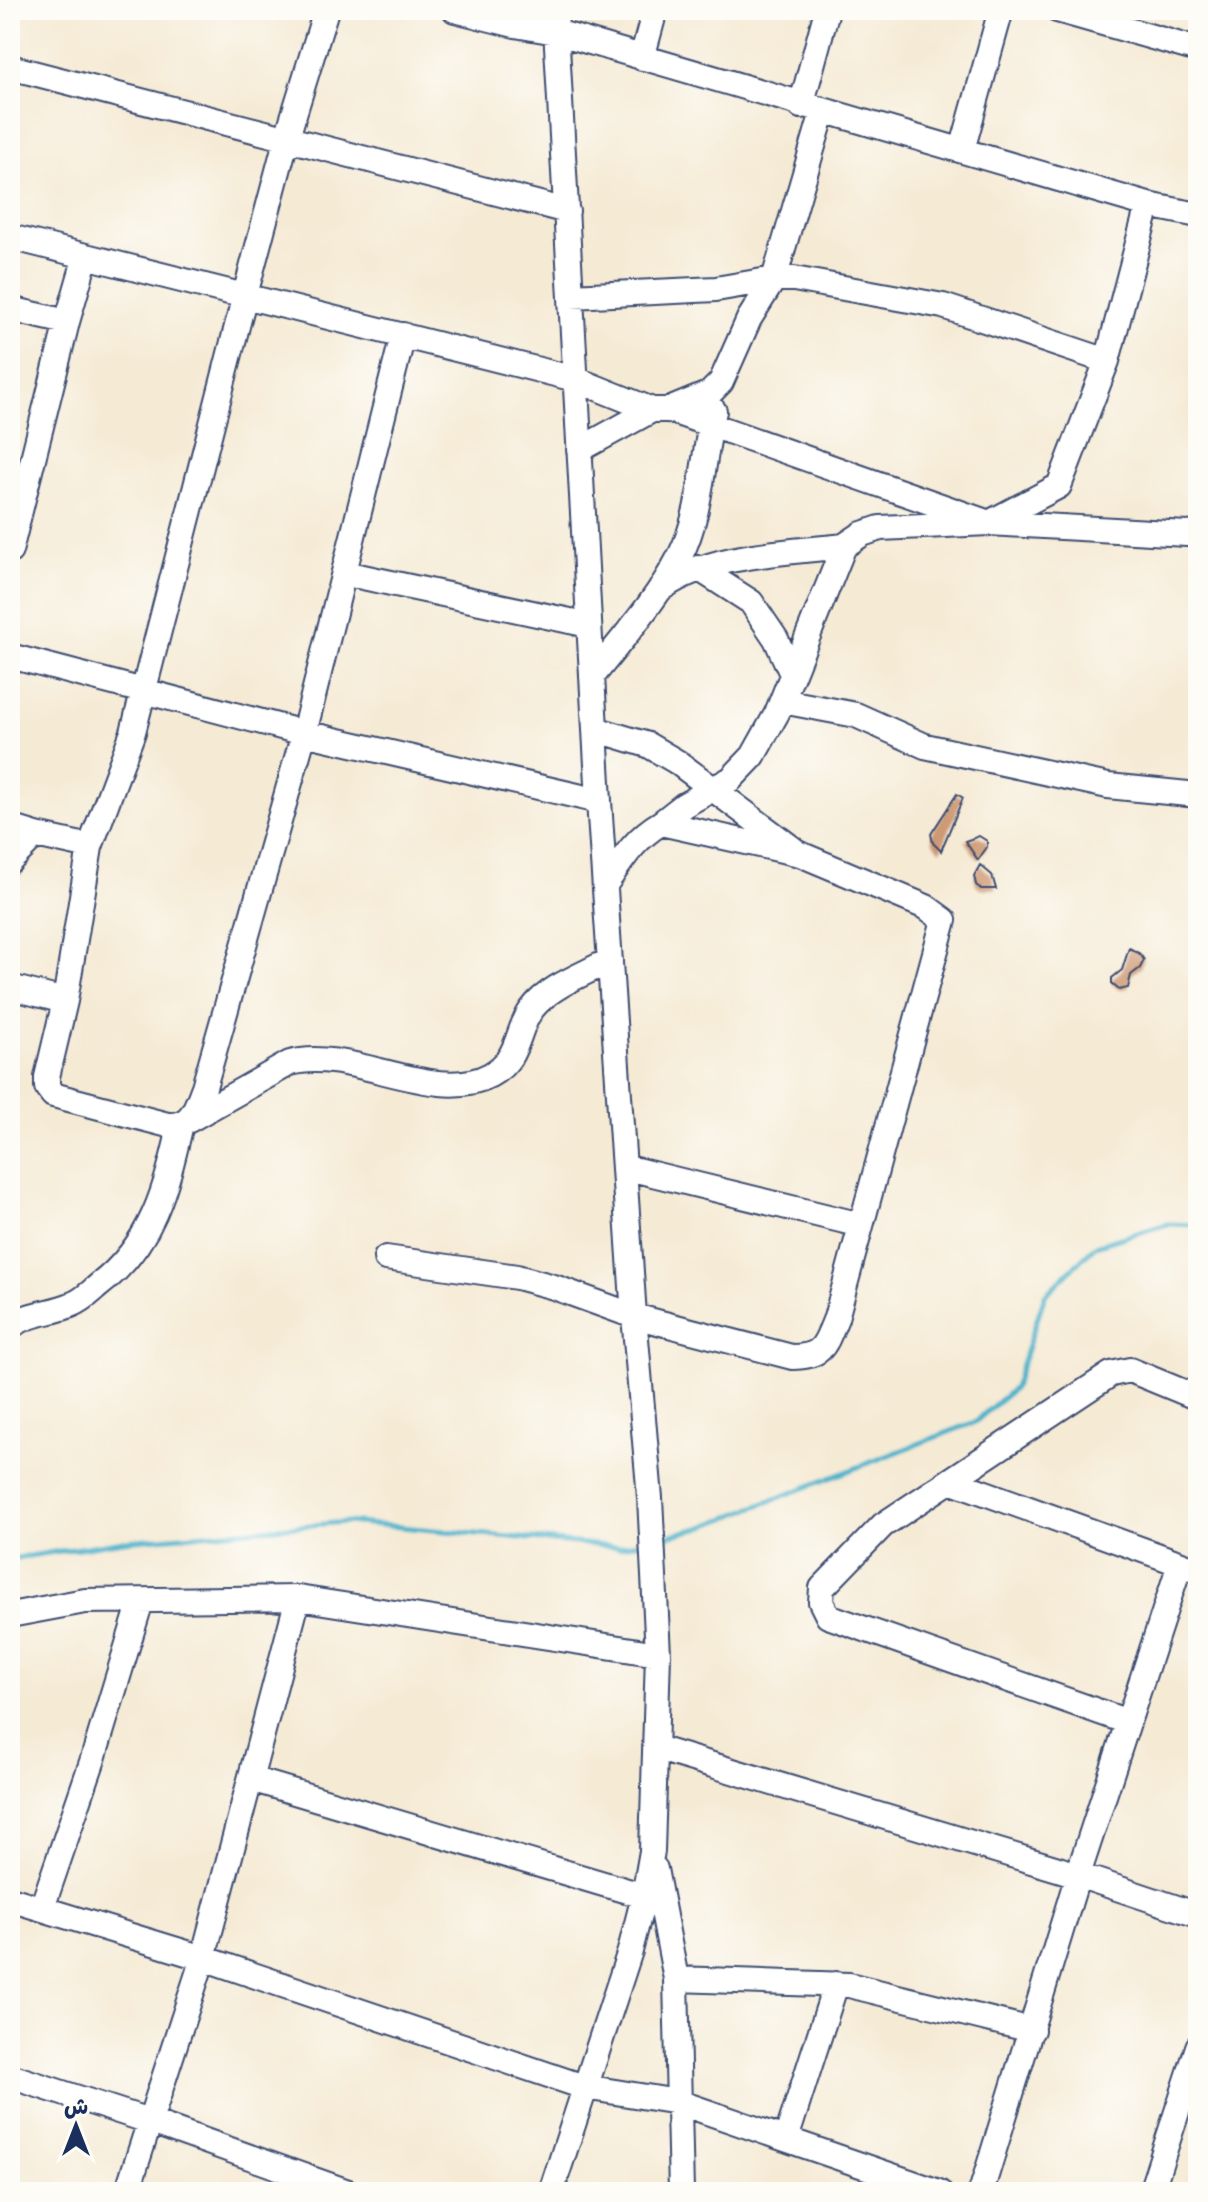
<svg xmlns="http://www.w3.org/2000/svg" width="1208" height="2202" font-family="'Balsamiq Sans','Playpen Sans Arabic',sans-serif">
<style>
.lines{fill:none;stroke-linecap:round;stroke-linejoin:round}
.stream{stroke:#4cb2cb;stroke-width:5}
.building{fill:#ce9a75}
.minor-casing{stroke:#3c4b70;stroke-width:28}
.minor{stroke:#fff;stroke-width:24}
</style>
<rect width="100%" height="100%" fill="#fdfcf7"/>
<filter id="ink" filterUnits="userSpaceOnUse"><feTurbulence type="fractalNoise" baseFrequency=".0125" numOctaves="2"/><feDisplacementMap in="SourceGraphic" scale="16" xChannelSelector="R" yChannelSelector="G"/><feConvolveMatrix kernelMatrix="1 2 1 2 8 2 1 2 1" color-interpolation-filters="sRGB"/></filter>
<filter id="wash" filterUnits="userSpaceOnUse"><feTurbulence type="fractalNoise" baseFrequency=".006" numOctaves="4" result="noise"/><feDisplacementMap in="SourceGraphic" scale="32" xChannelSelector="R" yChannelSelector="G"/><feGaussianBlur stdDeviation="1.8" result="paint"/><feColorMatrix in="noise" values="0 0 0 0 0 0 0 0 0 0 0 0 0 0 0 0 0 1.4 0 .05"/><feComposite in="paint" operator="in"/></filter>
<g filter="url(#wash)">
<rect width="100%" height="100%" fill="#f5ead4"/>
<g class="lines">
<!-- stream -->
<path class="stream" d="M659,1538L700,1528L975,1422L1014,1388L1045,1295L1095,1246L1167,1224L1198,1225
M10,1559L124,1541L346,1522L618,1547L645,1541"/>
</g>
<g id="blocks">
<!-- building -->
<path class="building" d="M957,794L963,798L941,851L933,843L931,834Z
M979,836L987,841V847L978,860L965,841Z
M980,865L992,875L996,889H981L976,885L974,876Z
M1129,948L1140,954L1144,960L1140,968L1131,975L1128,988L1119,990L1112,984V978L1122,970Z"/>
</g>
</g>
<g filter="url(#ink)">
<use href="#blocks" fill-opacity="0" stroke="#3c4b70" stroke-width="2"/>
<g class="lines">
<!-- minor casing -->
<g class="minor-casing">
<path id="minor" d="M326,10L287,137L245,295L133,732L90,847L65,1001L47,1077V1087L53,1095L168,1125C193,1126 196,1106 204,1087L304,733L403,335
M455,10L515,25L556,32L1148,205L1198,215
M1057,10L1198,50
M642,58L655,10
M10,67L567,211
M801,106L827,10
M962,150L1001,10
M10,237L575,379L652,410
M571,296L716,289L774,279H794L943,306L1107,361
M10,309L67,322
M669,410L710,393L721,382L749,319L774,279L823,112
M579,450L652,410H669L989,523L1187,534L1198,533
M10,551L67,322L86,256
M698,568L751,602L776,639L792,674
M344,573L589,625
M662,588C713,553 783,553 844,546
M10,656L304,733L599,801
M592,677C622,639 657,600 680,556C702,513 702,458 714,411
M782,701L856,715L925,746L1108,786L1198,795
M595,729L648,745L677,762L793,849
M661,823L684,805L731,779L753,756L777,713L844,546L862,534L880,528L989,523L1059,486L1107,361L1148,205
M10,827L36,835
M10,861L36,835L90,847
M10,987L65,1001
M189,1120L290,1063C350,1046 435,1105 490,1075C521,1058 515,1031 532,1009C549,986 585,974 610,960
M624,1167L861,1225
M386,1258L517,1277L554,1287L634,1316L792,1357C824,1357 825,1344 836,1318L944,920L926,907L800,854L661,823C635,838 622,860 605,885
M10,1327C28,1312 52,1314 73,1304C82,1301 91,1292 98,1286C153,1244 166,1188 181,1124
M952,1481L1198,1570
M10,1615L85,1601L298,1598L658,1654
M1128,1722L828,1616L821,1602L822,1588L883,1525L1111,1374L1130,1370L1198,1398
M656,1748L1078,1875L1198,1915
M251,1779L644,1896
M655,1869L676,1979L681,2192
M10,1899L203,1958L584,2087L678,2102L939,2192
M42,1908L93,1759L141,1601
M676,1979L849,1985L1032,2030
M10,2076L149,2121L348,2192
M786,2139L836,1984
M127,2192L203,1958L298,1598
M551,2192L630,1951L644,1896L652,1851L658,1654L650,1498L634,1316L599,801L555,10
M981,2192L1078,1875L1180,1564
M1151,2192L1198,2047"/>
</g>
<!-- minor -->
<use href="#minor" class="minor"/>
</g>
</g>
<!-- margin -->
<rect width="1208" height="2202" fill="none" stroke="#fdfcf7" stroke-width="40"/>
<!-- north arrow -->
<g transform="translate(76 2126)" stroke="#fdfcf7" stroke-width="6" paint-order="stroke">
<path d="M0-6L14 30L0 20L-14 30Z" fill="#1b2f5e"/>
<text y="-12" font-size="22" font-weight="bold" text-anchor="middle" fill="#1b2f5e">ش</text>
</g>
</svg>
